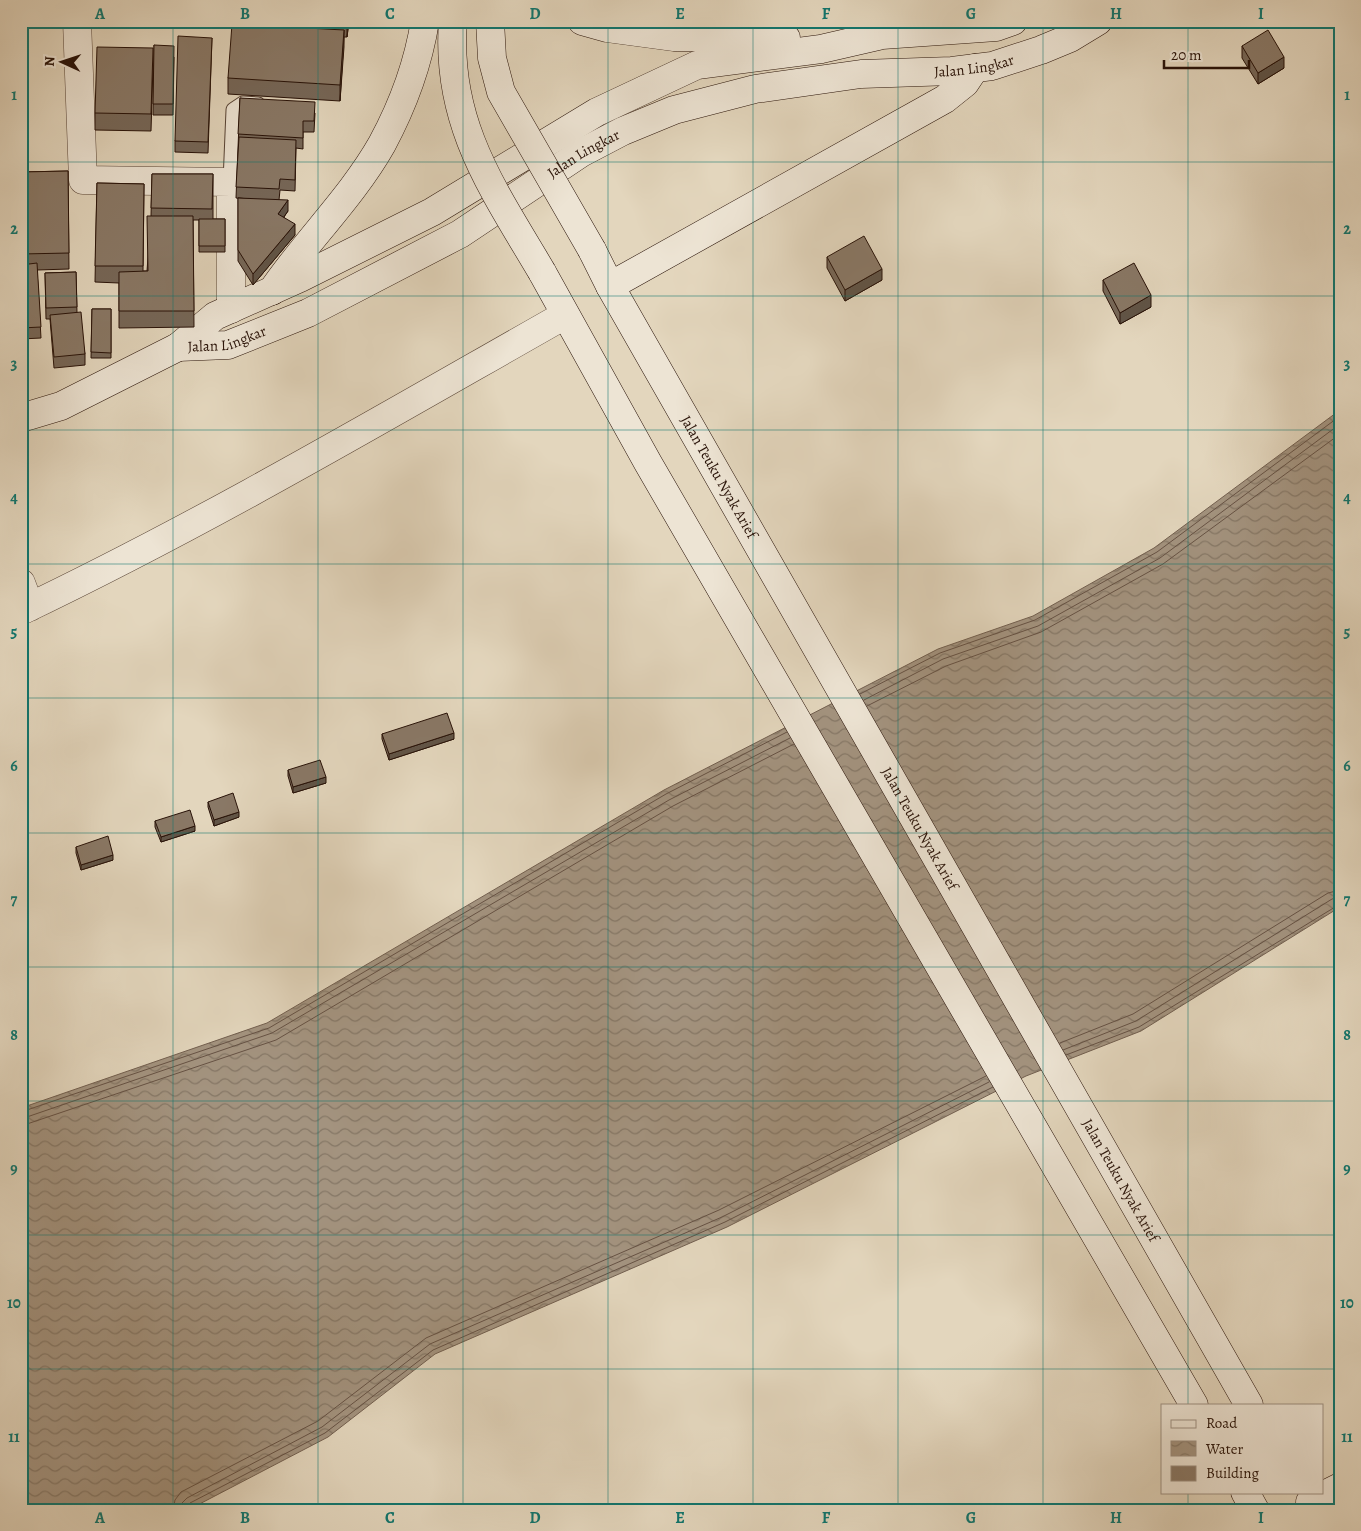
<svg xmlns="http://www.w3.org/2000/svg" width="1361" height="1531" font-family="Alegreya,serif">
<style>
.water{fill:url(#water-waves);stroke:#725f4f}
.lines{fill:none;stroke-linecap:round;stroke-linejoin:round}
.shore{stroke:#665244;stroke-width:1}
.lane-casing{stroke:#574335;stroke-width:17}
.street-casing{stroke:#574335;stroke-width:29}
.secondary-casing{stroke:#281208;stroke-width:29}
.lane{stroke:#ede4d4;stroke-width:15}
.street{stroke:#ede4d4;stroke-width:28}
.secondary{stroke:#ede4d4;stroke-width:28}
.secondary-bridge-casing{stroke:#281208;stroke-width:29;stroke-linecap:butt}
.secondary-bridge{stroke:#ede4d4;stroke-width:28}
.wall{fill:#766758;stroke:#281208}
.shaded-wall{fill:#605447;stroke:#281208}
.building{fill:#897866;stroke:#281208}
.grid{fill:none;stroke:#0f766e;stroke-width:1;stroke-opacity:0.55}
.labels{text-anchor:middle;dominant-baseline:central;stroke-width:4;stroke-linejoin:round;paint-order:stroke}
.street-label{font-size:15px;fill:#281208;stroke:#ede4d4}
.neatline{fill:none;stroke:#0f766e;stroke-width:2}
.grid-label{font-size:16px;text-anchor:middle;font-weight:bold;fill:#0f766e}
</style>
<defs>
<pattern id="water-waves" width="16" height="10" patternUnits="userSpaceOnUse" patternTransform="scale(1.25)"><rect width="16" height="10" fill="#a3937f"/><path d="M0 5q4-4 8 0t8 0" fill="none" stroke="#857766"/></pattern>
</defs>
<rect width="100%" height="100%" fill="#e3d6bd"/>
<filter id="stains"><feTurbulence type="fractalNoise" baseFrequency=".004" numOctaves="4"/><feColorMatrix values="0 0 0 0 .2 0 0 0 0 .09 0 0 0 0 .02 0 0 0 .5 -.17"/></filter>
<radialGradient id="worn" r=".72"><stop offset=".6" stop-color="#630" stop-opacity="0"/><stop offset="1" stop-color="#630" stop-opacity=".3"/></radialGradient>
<!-- water -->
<path class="water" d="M1340,410V907L1141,1031L1026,1076L727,1227L435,1354L328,1437L188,1510H21V1108L267,1023L664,790L938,649L1033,616L1154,548Z"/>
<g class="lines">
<!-- shore -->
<path class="shore" d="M860,694L940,653L1035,620L1157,552L1340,416
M864,700L943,659L1038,626L1160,558L1340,424
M867,706L946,666L1041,632L1163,564L1340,434
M1060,1043L1133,1014L1328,893L1340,890
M1063,1050L1136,1021L1332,899L1340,897
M1066,1055L1139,1027L1340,904
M21,1112L269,1028L666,794L787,732
M21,1119L272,1033L669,800L790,738
M21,1126L276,1040L673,806L794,744
M173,1510L175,1500L181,1492L318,1421L426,1338L719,1210L986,1076
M181,1510L182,1503L187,1498L322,1427L430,1344L722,1217L989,1082
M187,1510L190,1503L325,1433L433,1350L725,1222L993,1087"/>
<!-- lane casing -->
<g class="lane-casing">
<path id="lane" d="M231,182L234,110L243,104L258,105"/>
</g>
<!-- street casing -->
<g class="street-casing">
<path id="street" d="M77,21L83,180L231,182V309
M21,583L30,607
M21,611C207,522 385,417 565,315"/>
</g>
<!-- secondary casing -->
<g class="secondary-casing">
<g id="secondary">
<path d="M582,21L607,28L674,37L786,38"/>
<path id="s1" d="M592,250L610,286L1249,1405"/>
<path d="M542,272L648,463L1194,1405"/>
<path d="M610,286L945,99L965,83L975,68"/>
<path d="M272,291C306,241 352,197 382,144C403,105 418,65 425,21"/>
<path id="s2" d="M178,347L228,345L308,313L460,234L581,153L623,131L674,110L755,89L861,74L952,71L992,66L1041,50L1070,38L1098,21"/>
<path d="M21,418L61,406L178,347L215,316L300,278L432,212L597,112L697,65L821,49L882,35L996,27L1013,21"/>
<path d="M1245,1492L1255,1510"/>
<path d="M1310,1502L1340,1487"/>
</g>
</g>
<!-- lane -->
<use href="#lane" class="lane"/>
<!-- street -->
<use href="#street" class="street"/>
<!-- secondary -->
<use href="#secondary" class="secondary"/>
<!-- secondary-bridge casing -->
<g class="secondary-bridge-casing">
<path id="secondary-bridge" d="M453,21C445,123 493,189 542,272
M490,21L492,58L501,92L592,250"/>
</g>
<!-- secondary-bridge -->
<use href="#secondary-bridge" class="secondary-bridge"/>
</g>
<!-- wall -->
<path class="wall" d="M248,21H349L347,37H344L340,101L228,94V78L248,24Z
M212,38L208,153L175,152V141Z
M154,45L174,57L173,115H153Z
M1242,46L1284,68L1258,84L1242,58Z
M153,65L151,131L95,130V113Z
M240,98L315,113L314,132H303V149L296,148L295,191L280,190L279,200L288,211L284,217L295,235L253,285L238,261V198L250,199L236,198Z
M68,171L69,269L37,270L41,338L21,339V172Z
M152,174H213V219H225V252H199V220H193L194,327L119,328V283L95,282L97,183L144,184L143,271H147L151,216Z
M827,257L882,280L845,301L827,268Z
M76,272L77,313L85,354V365L54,368L50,319H46L45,273Z
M1103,280L1151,307L1120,324L1103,291Z
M92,309H111V358H91Z
M382,734L454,739L389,760L382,739Z
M288,770L326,783L293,793L288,776Z
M208,802L239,817L214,826L208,807Z
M155,821L195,831L161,842L155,827Z
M76,847L113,860L81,870L76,853Z"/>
<!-- shaded-wall -->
<path class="shaded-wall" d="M348,21H349L347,37V26Z
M344,30V47L340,101V85Z
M1284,57V68L1258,84V73Z
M288,200V211L278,225V214Z
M295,224V235L253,285V274Z
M882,269V280L845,301V290Z
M1151,295V307L1120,324V313Z
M454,733V739L389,760V754Z
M326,777V783L293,793V787Z
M239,812V817L214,826V820Z
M195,826V831L161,842V837Z
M113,855V860L81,870V865Z"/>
<!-- building -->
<path class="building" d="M284,21H348L347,26Z
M232,24L344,30L340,85L228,78Z
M1268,30L1284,57L1258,73L1242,46Z
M178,36L212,38L208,142L175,141Z
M154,45L174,46L173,104H153Z
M97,47L153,48L151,114L95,113Z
M240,98L315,102L314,121H303V138L238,134Z
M239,137L296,140L295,180L280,179L279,189L236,187Z
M68,171L69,253L21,254V172Z
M152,174H213L212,209L151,208Z
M97,183L144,184L143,266H95Z
M238,198L288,200L278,214L295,224L253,274L238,250Z
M147,216H193L194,311H119V272L148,271Z
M199,219H225V246H199Z
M864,236L882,269L845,290L827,257Z
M37,263L41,327L21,328V265Z
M1134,263L1151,295L1120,313L1103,280Z
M76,272L77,307L46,308L45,273Z
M92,309H111V353L91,352Z
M81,312L85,354L54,357L50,315Z
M447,713L454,733L389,754L382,734Z
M320,760L326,777L293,787L288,770Z
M233,793L239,812L214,820L208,802Z
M190,810L195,826L161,837L155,821Z
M108,836L113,855L81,865L76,847Z"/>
<!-- grid -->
<path class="grid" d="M173,21V1510M318,21V1510M463,21V1510M608,21V1510M753,21V1510M898,21V1510M1043,21V1510M1188,21V1405M21,162H1340M21,296H1340M21,430H1340M21,564H1340M21,698H1340M21,833H1340M21,967H1340M21,1101H1340M21,1235H1340M21,1369H1340M1188,1492V1510"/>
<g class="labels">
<!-- street labels -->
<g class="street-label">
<text stroke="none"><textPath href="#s2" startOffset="860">Jalan Lingkar</textPath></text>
<text stroke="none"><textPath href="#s2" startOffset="455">Jalan Lingkar</textPath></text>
<text stroke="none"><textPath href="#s2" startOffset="50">Jalan Lingkar</textPath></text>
<text stroke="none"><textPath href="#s1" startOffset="260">Jalan Teuku Nyak Arief</textPath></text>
<text stroke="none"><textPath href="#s1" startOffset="665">Jalan Teuku Nyak Arief</textPath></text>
<text stroke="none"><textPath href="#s1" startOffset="1070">Jalan Teuku Nyak Arief</textPath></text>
</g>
</g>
<!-- margin -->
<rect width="1361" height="1531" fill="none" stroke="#e3d6bd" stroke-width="55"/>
<!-- legend -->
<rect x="1161" y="1404" width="162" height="90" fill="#ede4d4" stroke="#9e9082"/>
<rect x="1171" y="1420" width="25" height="8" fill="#ede4d4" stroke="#9e9082"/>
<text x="1206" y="1428" font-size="15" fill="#281208">Road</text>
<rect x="1171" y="1441" width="25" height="15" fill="url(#water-waves)" stroke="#9e9082"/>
<text x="1206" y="1454" font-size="15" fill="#281208">Water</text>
<rect x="1171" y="1466" width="25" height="15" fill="#897866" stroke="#9e9082"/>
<text x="1206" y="1478" font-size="15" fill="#281208">Building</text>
<!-- north arrow -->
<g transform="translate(62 62) rotate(273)" stroke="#ede4d4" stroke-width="4" paint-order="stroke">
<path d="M0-4L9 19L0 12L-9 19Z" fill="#281208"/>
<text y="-8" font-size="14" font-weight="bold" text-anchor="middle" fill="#281208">N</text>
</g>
<!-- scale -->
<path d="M1164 60v8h85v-8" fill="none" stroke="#281208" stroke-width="2.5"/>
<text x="1171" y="60" font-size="15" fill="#281208" stroke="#ede4d4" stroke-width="4" paint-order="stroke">20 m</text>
<rect x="28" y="28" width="1306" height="1476" class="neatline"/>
<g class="grid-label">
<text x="100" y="19">A</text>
<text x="245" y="19">B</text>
<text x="390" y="19">C</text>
<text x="535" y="19">D</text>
<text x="680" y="19">E</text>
<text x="826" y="19">F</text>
<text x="971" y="19">G</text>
<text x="1116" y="19">H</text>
<text x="1261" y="19">I</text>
<text x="14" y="100">1</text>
<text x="1347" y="100">1</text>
<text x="14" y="234">2</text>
<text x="1347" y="234">2</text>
<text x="14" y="369">3</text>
<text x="1347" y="369">3</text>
<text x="14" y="503">4</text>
<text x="1347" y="503">4</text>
<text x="14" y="637">5</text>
<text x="1347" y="637">5</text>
<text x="14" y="771">6</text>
<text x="1347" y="771">6</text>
<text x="14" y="905">7</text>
<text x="1347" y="905">7</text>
<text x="14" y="1040">8</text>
<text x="1347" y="1040">8</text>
<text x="14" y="1174">9</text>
<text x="1347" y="1174">9</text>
<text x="14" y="1308">10</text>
<text x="1347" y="1308">10</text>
<text x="14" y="1442">11</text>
<text x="1347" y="1442">11</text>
<text x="100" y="1523">A</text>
<text x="245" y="1523">B</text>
<text x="390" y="1523">C</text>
<text x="535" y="1523">D</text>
<text x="680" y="1523">E</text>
<text x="826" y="1523">F</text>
<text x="971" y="1523">G</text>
<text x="1116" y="1523">H</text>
<text x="1261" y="1523">I</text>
</g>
<rect width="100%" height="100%" filter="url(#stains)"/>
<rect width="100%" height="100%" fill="url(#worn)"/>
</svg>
